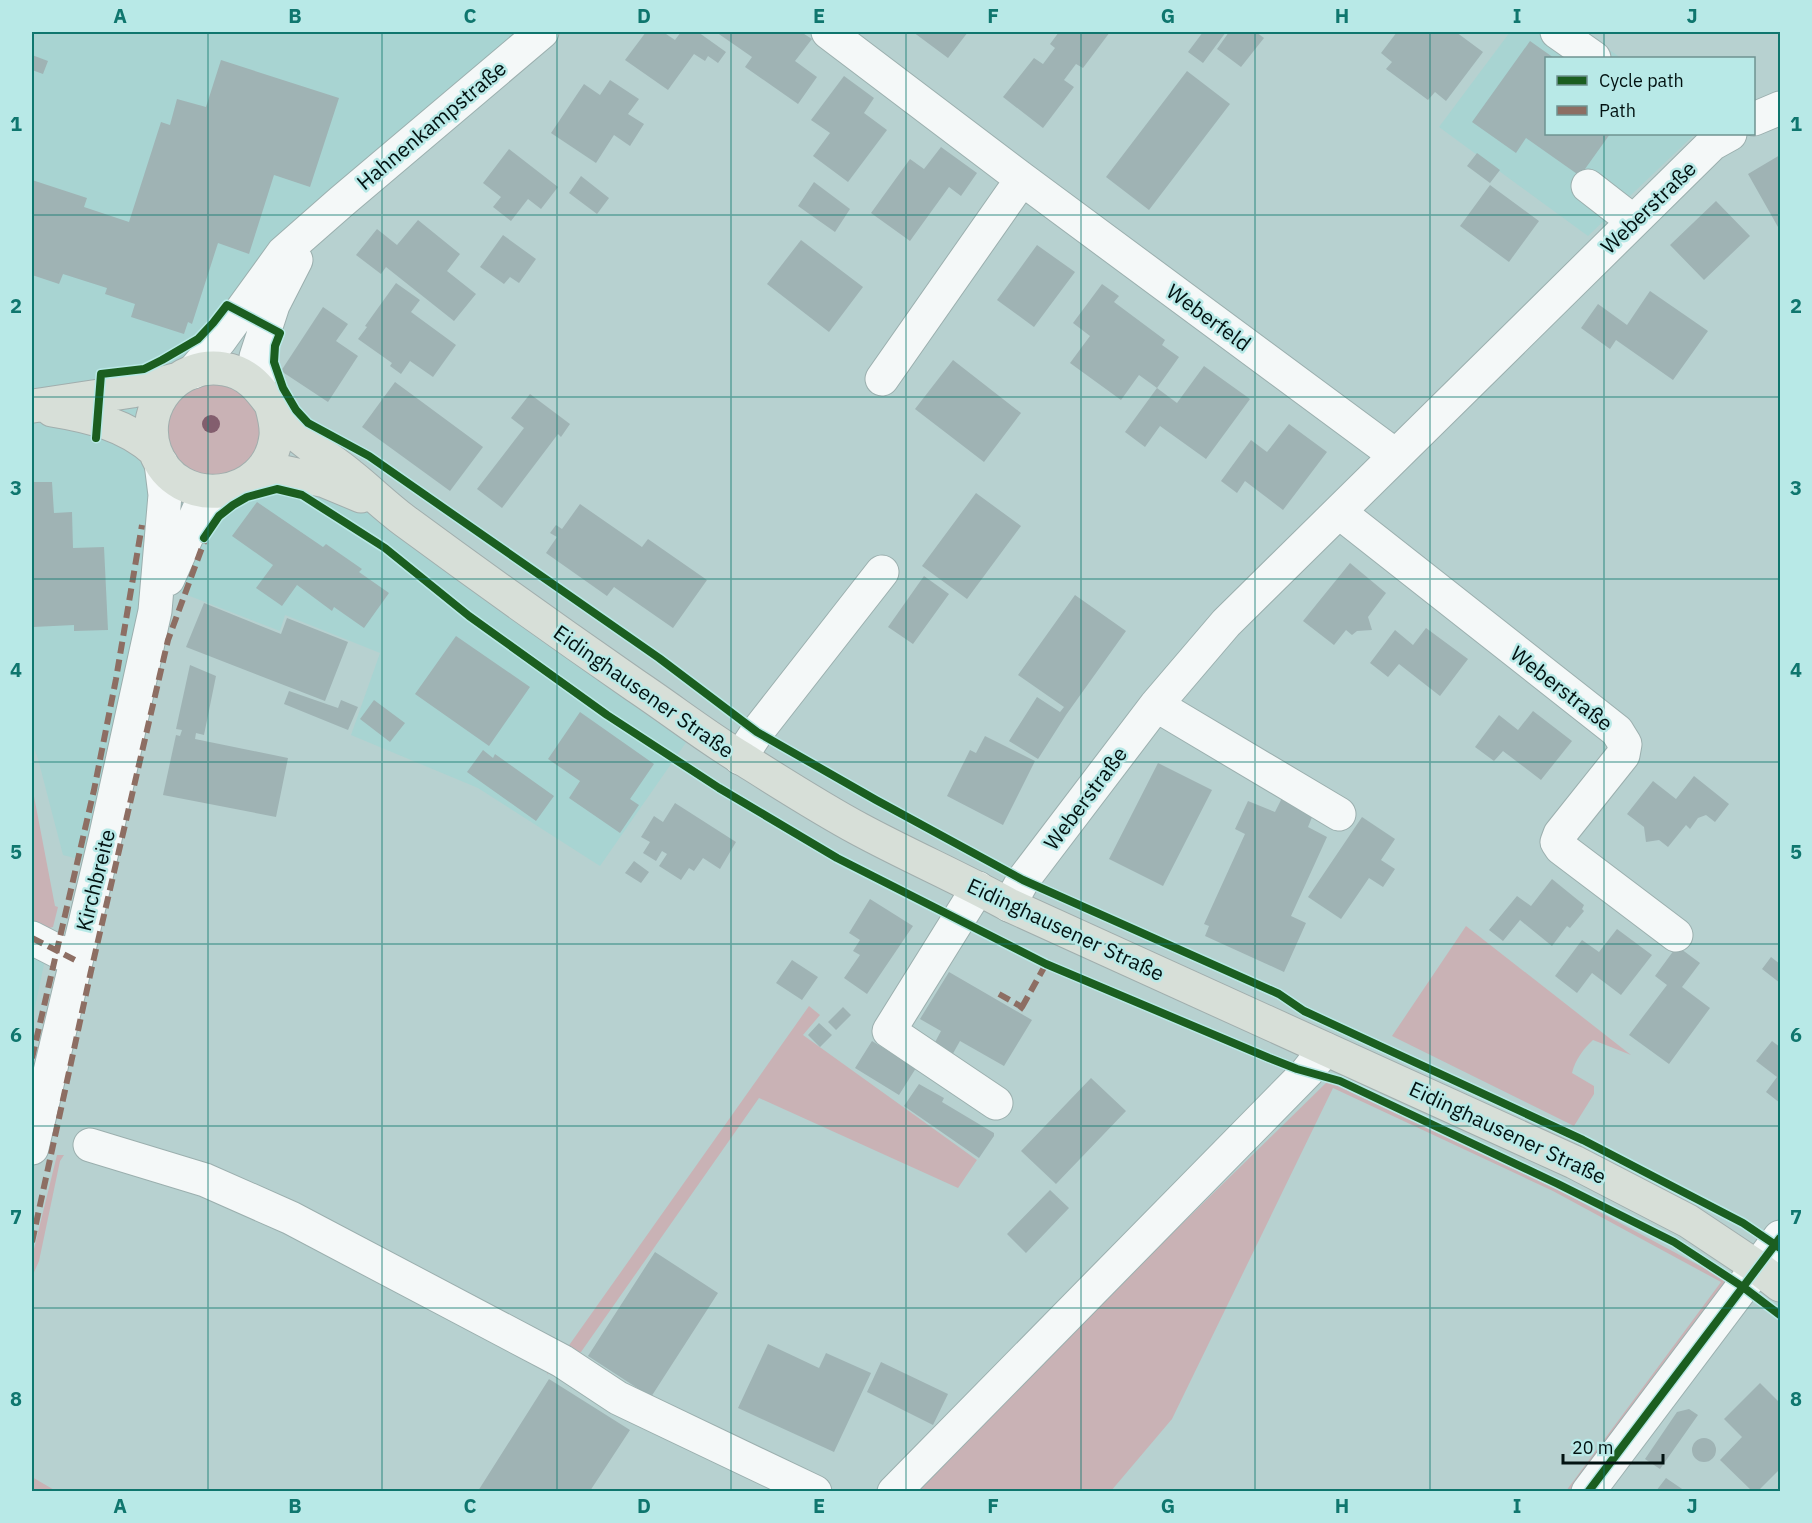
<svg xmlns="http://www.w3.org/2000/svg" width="1812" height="1523" font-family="'IBM Plex Sans',sans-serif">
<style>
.built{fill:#a8d4d2}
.green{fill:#c9b2b5}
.building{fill:#9fb3b4}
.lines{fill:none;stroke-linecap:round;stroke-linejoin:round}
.minor-casing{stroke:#9bafae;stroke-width:35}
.major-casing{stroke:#a1aead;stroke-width:35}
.minor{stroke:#f4f8f8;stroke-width:33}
.major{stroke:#d7dfd8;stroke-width:33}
.quiet{stroke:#8d6e63;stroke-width:6;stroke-dasharray:12 6;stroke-linecap:butt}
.cycleway-casing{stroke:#b8e9e7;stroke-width:11}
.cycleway{stroke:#1b5e20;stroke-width:8}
.tree{fill:#835e6e}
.grid{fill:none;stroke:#0f766e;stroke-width:1.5;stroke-opacity:0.55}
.labels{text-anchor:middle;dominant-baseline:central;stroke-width:5;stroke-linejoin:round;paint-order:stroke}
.street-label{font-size:21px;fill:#021211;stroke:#b8e9e7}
.neatline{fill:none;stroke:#0f766e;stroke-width:2}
.grid-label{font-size:20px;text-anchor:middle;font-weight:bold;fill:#0f766e}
</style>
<rect width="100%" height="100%" fill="#b7d1d0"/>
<!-- built -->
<path class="built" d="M32,32H550L339,200L165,400L326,477L694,731L600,866L478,788L351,735L380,653L285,615L280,631L169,588L101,865L63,855L38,759L32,742Z
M1510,32H1584L1621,58H1546V134H1695L1588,236L1439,127Z
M32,948L46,955L32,1021Z"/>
<!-- green -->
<path class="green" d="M251,383L269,448L214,485L166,456L165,400L178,384Z
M32,786L55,906L58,907L53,927L43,930L32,927Z
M1466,926L1631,1055L1593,1040C1584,1048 1575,1060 1572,1073L1594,1086V1094L1574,1126L1392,1036Z
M809,1006L820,1015L803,1035L977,1160L958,1188L759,1098L581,1352L565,1351L547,1375L549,1368L565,1351Z
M1328,1081L1555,1188L1728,1281L1575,1491H1566L1721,1282L1553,1191L1333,1088L1172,1419L1111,1491L918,1492L1098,1306Z
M57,1155H64L60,1161L39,1261L32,1277V1257Z
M32,1477L56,1491H32Z"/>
<!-- building -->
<path class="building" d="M646,32H663L675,40L681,32H698L726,52L718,63L708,56L705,61L694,54L668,90L625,60Z
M716,32H801L812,39L795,61L817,77L798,104L745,67L752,57Z
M913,32H968L948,58Z
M1059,32H1110L1083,68L1076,64L1064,80L1074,87L1043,128L1003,97L1034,58L1043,64L1055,48L1050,44Z
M1203,32H1226L1203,63L1188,52Z
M1229,32H1256L1264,38L1241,67L1217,49Z
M1397,32H1456L1483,52L1446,101L1435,92L1428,100L1386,69L1392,62L1381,53Z
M1530,41L1554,58H1546V134H1610L1580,176L1526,138L1516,153L1472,122Z
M32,55L48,61L43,74L32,70Z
M221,60L339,98L310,187L274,175L249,254L218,243L192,324L188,322L184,334L131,317L135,304L105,294L107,288L63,274L59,284L32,275V180L87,198L84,207L129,222L161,122L170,125L177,99L206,107Z
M1187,71L1230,104L1149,210L1106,177Z
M844,76L874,98L864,113L887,130L848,182L813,156L830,133L811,120Z
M610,80L639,99L628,114L644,124L630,146L614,135L596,163L551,133L584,84L600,95Z
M941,147L977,173L961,196L949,187L910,241L871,213L910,159L924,169Z
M509,149L558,187L541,209L528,199L511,221L493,207L501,197L483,183Z
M1477,153L1500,170L1490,183L1467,166Z
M1780,155V226L1778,227L1748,174Z
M581,176L609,198L597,214L569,193Z
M814,182L850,209L835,232L798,206Z
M1490,185L1539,221L1509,262L1460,226Z
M1716,201L1750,236L1704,280L1670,245Z
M418,220L460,254L447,271L476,294L454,321L386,267L381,274L356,255L377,229L397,245Z
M503,235L536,259L519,283L510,277L504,284L480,267Z
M801,240L863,287L829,332L767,284Z
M1037,245L1075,272L1034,327L997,300Z
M396,283L420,300L411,312L456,345L433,377L410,361L401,374L390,366L392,363L358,339L367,327L365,326Z
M1102,284L1119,296L1114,302L1165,340L1162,345L1179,357L1157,388L1177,403L1204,366L1250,399L1206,459L1160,426L1145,447L1125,432L1157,388L1139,375L1121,400L1070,363L1090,336L1073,323Z
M1650,291L1708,331L1673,380L1616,340L1610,349L1581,328L1598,304L1627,325Z
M323,307L348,324L336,341L358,356L328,402L281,371Z
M953,360L1021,413L984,462L915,409Z
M395,382L483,447L450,491L362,427Z
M530,394L570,424L561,437L558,434L502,508L477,489L524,428L511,418Z
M1289,424L1327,452L1283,510L1245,481L1237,493L1221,481L1251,440L1267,452Z
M32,482H52L54,513L72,512L73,548L104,547L108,630L74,631V625L33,627Z
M976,493L1021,526L967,599L922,566Z
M257,502L323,547L326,544L362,569L359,572L389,593L364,628L334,607L332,611L297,585L282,606L256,588L273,565L232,536Z
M580,504L642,547L648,539L707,580L673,628L614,587L607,596L546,553L557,537L550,533L556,525L562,529Z
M1350,563L1386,593L1368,617L1372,630L1357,631L1352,635L1346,630L1334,645L1303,621Z
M924,576L949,594L913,644L888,627Z
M1075,595L1126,631L1066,715L1038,759L1009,741L1037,697L1060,712L1064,707L1018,675Z
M204,603L281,634L287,618L348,642L325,701L186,647Z
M1426,628L1468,659L1440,696L1399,664L1388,677L1370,663L1395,630L1413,645Z
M456,636L530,687L489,746L415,694Z
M190,665L216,676L204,735L196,733L195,739L288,758L276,817L163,795L176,735L180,736L182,730L176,729Z
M289,691L338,708L341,700L358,707L348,730L284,704Z
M374,700L405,723L390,742L360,719Z
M1533,711L1572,741L1541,780L1503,751L1494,761L1475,747L1499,715L1518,730Z
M580,712L654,764L630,799L639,805L620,833L569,798L580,781L548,759Z
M985,736L1035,761L1003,825L947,796L970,750L976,753Z
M483,750L493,758L495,754L554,796L536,821L467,772Z
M1158,763L1212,790L1163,886L1109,859Z
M1694,776L1729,804L1715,822L1706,815L1698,818L1690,829L1686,825L1668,847L1659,840L1646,842L1644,827L1627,814L1653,781L1676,799Z
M1283,796L1315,810L1308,827L1327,837L1291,916L1306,923L1284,972L1205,936L1209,926L1204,924L1245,834L1235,829L1248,801L1275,812Z
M675,803L736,842L720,869L703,858L694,871L689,868L681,880L659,866L667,854L662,851L656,861L643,853L650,842L641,837L654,816L663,822Z
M1362,817L1395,839L1381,860L1395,869L1383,887L1369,878L1341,919L1308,897Z
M634,861L649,872L641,883L625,873Z
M1552,879L1584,905L1582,909L1584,911L1570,928L1567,926L1552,946L1520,920L1503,941L1489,930L1517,896L1531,906Z
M870,899L913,926L867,994L844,978L860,955L853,951L860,940L849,933Z
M1617,929L1652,955L1621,995L1592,973L1577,993L1555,976L1582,940L1599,952Z
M1677,946L1700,963L1682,987L1710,1008L1669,1064L1629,1035L1667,985L1655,976Z
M1771,957L1780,964V983L1762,969Z
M792,960L818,977L802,1000L776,983Z
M949,972L1032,1020L1004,1066L960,1041L951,1057L933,1046L941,1031L920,1019Z
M843,1007L851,1015L836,1030L828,1022Z
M819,1023L832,1035L820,1047L808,1035Z
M872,1041L916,1068L899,1095L855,1068Z
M1772,1041L1780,1047V1103L1766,1092L1777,1077L1756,1061Z
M1091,1078L1126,1111L1056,1184L1021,1151Z
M919,1084L944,1098L942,1102L994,1133V1136L979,1158L904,1106Z
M1050,1190L1069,1208L1026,1253L1007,1234Z
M655,1252L718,1293L651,1397L588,1356Z
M768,1344L819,1368L826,1353L871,1373L834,1452L738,1408Z
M881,1362L948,1394L933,1425L867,1392Z
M549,1379L630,1430L590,1491H478Z
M1760,1383L1780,1403V1469L1758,1491H1752L1720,1460L1742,1437L1724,1419Z
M1689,1409L1698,1415L1660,1469L1645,1459L1677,1412Z
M1692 1450a12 12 0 1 1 24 0a12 12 0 1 1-24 0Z
M1666,1478L1685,1491H1656Z"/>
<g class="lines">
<!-- minor casing -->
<g class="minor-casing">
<path id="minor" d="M828,32L1022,179L1395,455
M1557,32L1594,58
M1754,119L1780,108
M1588,186L1633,221
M193,372L220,340L283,253L341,202L542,32
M882,379L1022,179
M259,388L256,357L273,305L296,260
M1339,512L1617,731L1625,744L1623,755L1560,834L1557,842L1561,848L1676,935
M168,579L199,509L213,492
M1156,705L1339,814
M740,758L757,732L882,572
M978,888L889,1031L996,1103
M1009,905L1023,880L1156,705L1226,623L1712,144L1730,134
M32,938L75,960
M90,1145L205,1180L291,1218L562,1361L618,1398L815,1492
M32,1148L105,839L155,611L165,495L161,463
M894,1492L1307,1072L1325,1049
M1588,1492L1780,1237"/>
</g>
<!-- major casing -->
<g class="major-casing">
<path id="major" d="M271,404C274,415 277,425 276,436C269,501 177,512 155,451C139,406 178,361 224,369C260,374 270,410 294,432C311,448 332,460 350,475C369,490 386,507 405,521C481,577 558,632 636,686C672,710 706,737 743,759C781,783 820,808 859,829C909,856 960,878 1009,905L1574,1162L1688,1221L1757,1267L1780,1285
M33,406L132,391L175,380
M52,410C89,416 127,425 155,451
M256,476L284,472L325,481L361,496"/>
</g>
<!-- minor -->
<use href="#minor" class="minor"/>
<!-- major -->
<use href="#major" class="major"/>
<!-- quiet -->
<path class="quiet" d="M32,938L75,960
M999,994L1022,1007L1018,1012
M1022,1007L1046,964
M32,1058L94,790L116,679L142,525
M32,1242L91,971L168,640L207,534"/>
<!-- cycleway casing -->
<g class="cycleway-casing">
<path id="cycleway" d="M96,438L101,374L144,369L162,360L198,339L213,323L227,305L280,333L275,346L274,362L283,388L296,410L308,423L369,456L659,658L757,732L876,800L1023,880L1279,994L1304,1011L1583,1140L1743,1223L1780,1248
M204,538L219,516L233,505L247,497L277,489L302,495L385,548L469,616L607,715L719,788L837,858L1046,964L1269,1058L1297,1069L1340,1081L1558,1184L1674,1242L1743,1287L1780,1315
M1588,1492L1780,1238"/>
</g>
<!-- cycleway -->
<use href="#cycleway" class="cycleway"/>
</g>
<!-- trees -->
<circle class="tree" cx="211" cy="424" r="9"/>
<!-- grid -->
<path class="grid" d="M208,32V1492M382,32V1492M557,32V1492M731,32V1492M906,32V1492M1081,32V1492M1255,32V1492M1430,32V1492M1604,32V58M1604,134V1492M32,215H1780M32,397H1780M32,579H1780M32,762H1780M32,944H1780M32,1126H1780M32,1308H1780"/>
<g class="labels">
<!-- street labels -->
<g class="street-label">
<text transform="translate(431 125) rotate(-40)">Hahnenkampstraße</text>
<text transform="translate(1648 207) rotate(-44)">Weberstraße</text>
<text transform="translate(1209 317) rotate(36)">Weberfeld</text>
<text transform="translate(1562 688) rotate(38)">Weberstraße</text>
<text transform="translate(644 691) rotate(35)">Eidinghausener Straße</text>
<text transform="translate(1085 798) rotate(-53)">Weberstraße</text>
<text transform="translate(95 880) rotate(-76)">Kirchbreite</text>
<text transform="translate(1066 929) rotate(25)">Eidinghausener Straße</text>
<text transform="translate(1508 1132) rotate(25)">Eidinghausener Straße</text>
</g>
</g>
<!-- border -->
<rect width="1812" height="1523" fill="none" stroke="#b8e9e7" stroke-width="66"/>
<!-- legend -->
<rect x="1545" y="57" width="210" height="78" fill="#b8e9e7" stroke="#6f9391" stroke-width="1.5"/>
<rect x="1557" y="76" width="30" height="9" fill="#1b5e20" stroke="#6f9391" stroke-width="1.5"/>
<text x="1599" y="87" font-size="18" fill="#021211">Cycle path</text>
<rect x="1557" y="106" width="30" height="9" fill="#8d6e63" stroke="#6f9391" stroke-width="1.5"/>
<text x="1599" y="117" font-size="18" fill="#021211">Path</text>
<!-- scale -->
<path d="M1563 1454v9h100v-9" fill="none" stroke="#021211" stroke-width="3"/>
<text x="1572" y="1454" font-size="18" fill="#021211" stroke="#b8e9e7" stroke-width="4.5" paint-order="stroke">20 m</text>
<rect x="33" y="33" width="1746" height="1457" class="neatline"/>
<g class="grid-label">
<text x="120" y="23">A</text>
<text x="295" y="23">B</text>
<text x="470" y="23">C</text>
<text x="644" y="23">D</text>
<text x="819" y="23">E</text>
<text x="993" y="23">F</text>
<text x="1168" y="23">G</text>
<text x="1342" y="23">H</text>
<text x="1517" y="23">I</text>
<text x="1692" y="23">J</text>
<text x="16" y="131">1</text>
<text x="1796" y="131">1</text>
<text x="16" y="313">2</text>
<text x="1796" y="313">2</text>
<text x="16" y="495">3</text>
<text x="1796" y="495">3</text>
<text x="16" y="677">4</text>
<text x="1796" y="677">4</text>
<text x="16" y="859">5</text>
<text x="1796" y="859">5</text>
<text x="16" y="1042">6</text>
<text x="1796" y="1042">6</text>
<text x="16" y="1224">7</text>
<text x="1796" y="1224">7</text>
<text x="16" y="1406">8</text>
<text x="1796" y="1406">8</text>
<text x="120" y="1513">A</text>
<text x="295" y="1513">B</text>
<text x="470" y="1513">C</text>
<text x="644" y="1513">D</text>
<text x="819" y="1513">E</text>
<text x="993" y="1513">F</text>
<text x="1168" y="1513">G</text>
<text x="1342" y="1513">H</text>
<text x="1517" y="1513">I</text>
<text x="1692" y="1513">J</text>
</g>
</svg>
